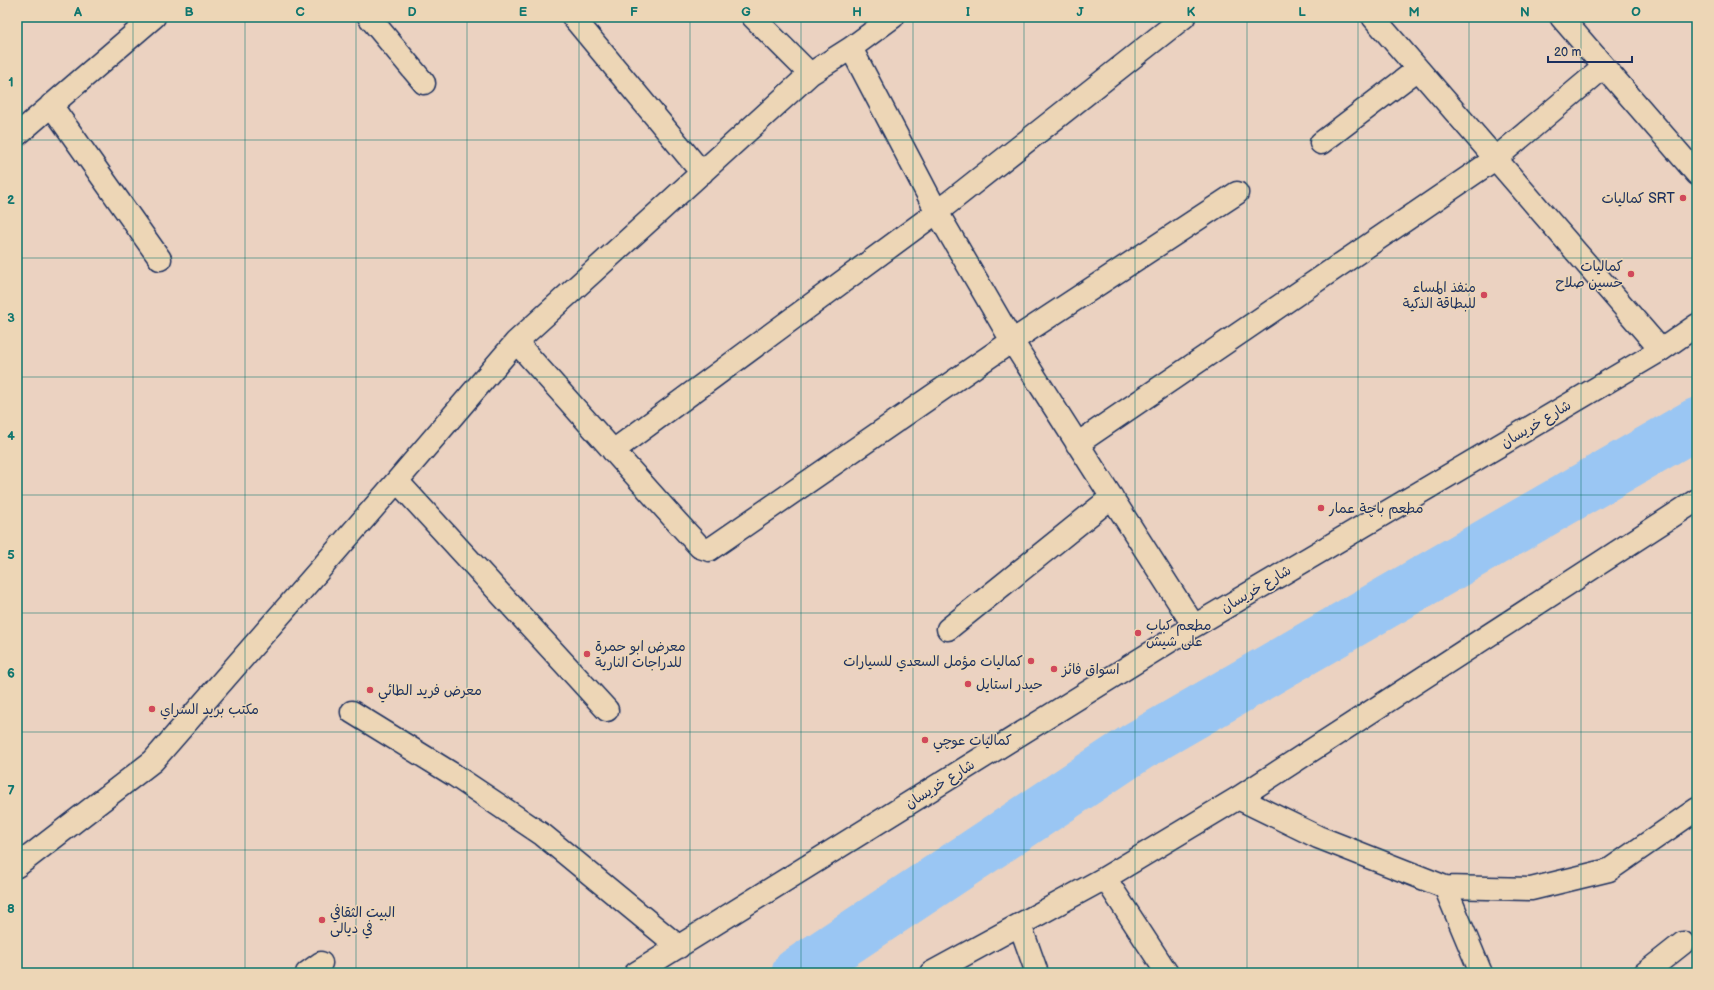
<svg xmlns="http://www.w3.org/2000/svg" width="1714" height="990" font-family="'Balsamiq Sans','Playpen Sans Arabic',sans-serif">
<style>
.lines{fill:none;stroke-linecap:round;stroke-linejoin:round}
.river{stroke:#9ac6f3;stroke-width:51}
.minor-casing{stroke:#1b2f5e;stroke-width:25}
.minor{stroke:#edd6b6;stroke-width:22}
.grid{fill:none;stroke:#0f766e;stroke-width:1;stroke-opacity:0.55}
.poi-dot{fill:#d1495b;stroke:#edd6b6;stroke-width:1.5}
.labels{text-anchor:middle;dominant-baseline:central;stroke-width:3;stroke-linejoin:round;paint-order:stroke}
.poi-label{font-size:14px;fill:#1b2f5e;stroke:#edd6b6;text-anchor:start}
.street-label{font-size:14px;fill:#1b2f5e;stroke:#edd6b6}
.neatline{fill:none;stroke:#0f766e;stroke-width:1.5}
.grid-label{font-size:13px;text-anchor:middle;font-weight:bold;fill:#0f766e}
</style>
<rect width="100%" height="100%" fill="#ebd2c1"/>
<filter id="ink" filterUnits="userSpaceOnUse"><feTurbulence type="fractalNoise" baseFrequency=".025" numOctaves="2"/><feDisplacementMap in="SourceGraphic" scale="8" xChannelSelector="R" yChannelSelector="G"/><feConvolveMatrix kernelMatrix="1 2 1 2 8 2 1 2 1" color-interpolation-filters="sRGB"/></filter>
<g filter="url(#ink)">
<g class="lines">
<!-- river -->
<path class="river" d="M797,973L1138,746L1697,423"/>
<!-- minor casing -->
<g class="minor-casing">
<path id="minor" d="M369,17L424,83
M573,17L702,173
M753,17L810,74
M1373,17L1661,350
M1561,17L1697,174
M851,48L937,212L1012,341L1194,626
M51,105L160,259
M17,135L154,17
M1321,143L1418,69
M516,342L676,521L700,547L709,550L1012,341L1237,193
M1077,444L1495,159L1604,67
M613,451L937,212L1184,17
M397,481L607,710
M948,629L1112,497
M352,712L454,775L543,835L679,947
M1238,798L1318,837L1445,887L1531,889L1609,870L1697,809
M17,866L153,761L397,481L516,342L810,74L851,48L893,17
M1105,878L1167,973
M1445,887L1481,973
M1020,925L1037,973
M307,973L321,963
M636,973L1194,626L1661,350L1697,325
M931,973L1105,878L1238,798L1697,500
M1645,973L1683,943"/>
</g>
<!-- minor -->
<use href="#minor" class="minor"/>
</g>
</g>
<!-- grid -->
<path class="grid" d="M133,17V973M245,17V973M356,17V973M467,17V973M579,17V973M690,17V973M801,17V973M913,17V973M1024,17V973M1135,17V973M1247,17V973M1358,17V973M1469,17V973M1581,17V973M17,140H1697M17,258H1697M17,377H1697M17,495H1697M17,613H1697M17,732H1697M17,850H1697"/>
<!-- markers -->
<g class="poi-dot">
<circle cx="1683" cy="198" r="4"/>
<circle cx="1631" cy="274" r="4"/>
<circle cx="1484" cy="295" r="4"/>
<circle cx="1321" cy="508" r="4"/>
<circle cx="1138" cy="633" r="4"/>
<circle cx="587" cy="654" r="4"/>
<circle cx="1031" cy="661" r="4"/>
<circle cx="1054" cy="669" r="4"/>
<circle cx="968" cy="684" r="4"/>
<circle cx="370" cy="690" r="4"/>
<circle cx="152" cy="709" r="4"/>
<circle cx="925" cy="740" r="4"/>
<circle cx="322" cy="920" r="4"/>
</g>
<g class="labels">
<!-- poi labels -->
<g class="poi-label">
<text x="1675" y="198" text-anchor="end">كماليات SRT</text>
<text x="1623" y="266" text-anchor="end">كماليات<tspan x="1623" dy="16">حسين صلاح</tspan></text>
<text x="1476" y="287" text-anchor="end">منفذ المساء<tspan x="1476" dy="16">للبطاقة الذكية</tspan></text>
<text x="1329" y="508">مطعم باچة عمار</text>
<text x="1146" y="625">مطعم كباب<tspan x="1146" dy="16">على شيش</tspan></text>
<text x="595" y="646">معرض ابو حمرة<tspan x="595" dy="16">للدراجات النارية</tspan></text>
<text x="1023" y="661" text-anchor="end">كماليات مؤمل السعدي للسيارات</text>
<text x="1062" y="669">اسواق فائز</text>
<text x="976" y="684">حيدر استايل</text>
<text x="378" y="690">معرض فريد الطائي</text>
<text x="160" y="709">مكتب بريد السراي</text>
<text x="933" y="740">كماليات عوچي</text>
<text x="330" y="912">البيت الثقافي<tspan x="330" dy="16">في ديالى</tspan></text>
</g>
<!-- street labels -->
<g class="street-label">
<text transform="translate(1536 424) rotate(-31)">شارع خريسان</text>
<text transform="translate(1256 589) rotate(-31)">شارع خريسان</text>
<text transform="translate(940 784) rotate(-32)">شارع خريسان</text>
</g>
</g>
<!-- margin -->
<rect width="1714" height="990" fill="none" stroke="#edd6b6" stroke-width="44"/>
<!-- scale -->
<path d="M1548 56v6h84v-6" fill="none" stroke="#1b2f5e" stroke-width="2"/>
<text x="1554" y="56" font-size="12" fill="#1b2f5e" stroke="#edd6b6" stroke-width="3" paint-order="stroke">20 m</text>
<rect x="22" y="22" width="1670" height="946" class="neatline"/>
<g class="grid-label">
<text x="78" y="16">A</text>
<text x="189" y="16">B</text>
<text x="300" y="16">C</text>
<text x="412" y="16">D</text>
<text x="523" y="16">E</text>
<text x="634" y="16">F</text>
<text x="746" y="16">G</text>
<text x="857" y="16">H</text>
<text x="968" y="16">I</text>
<text x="1080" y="16">J</text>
<text x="1191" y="16">K</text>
<text x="1302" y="16">L</text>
<text x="1414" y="16">M</text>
<text x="1525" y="16">N</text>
<text x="1636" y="16">O</text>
<text x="11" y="86">1</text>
<text x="11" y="204">2</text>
<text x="11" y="322">3</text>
<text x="11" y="440">4</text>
<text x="11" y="559">5</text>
<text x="11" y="677">6</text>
<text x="11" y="795">7</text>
<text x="11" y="913">8</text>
</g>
</svg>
